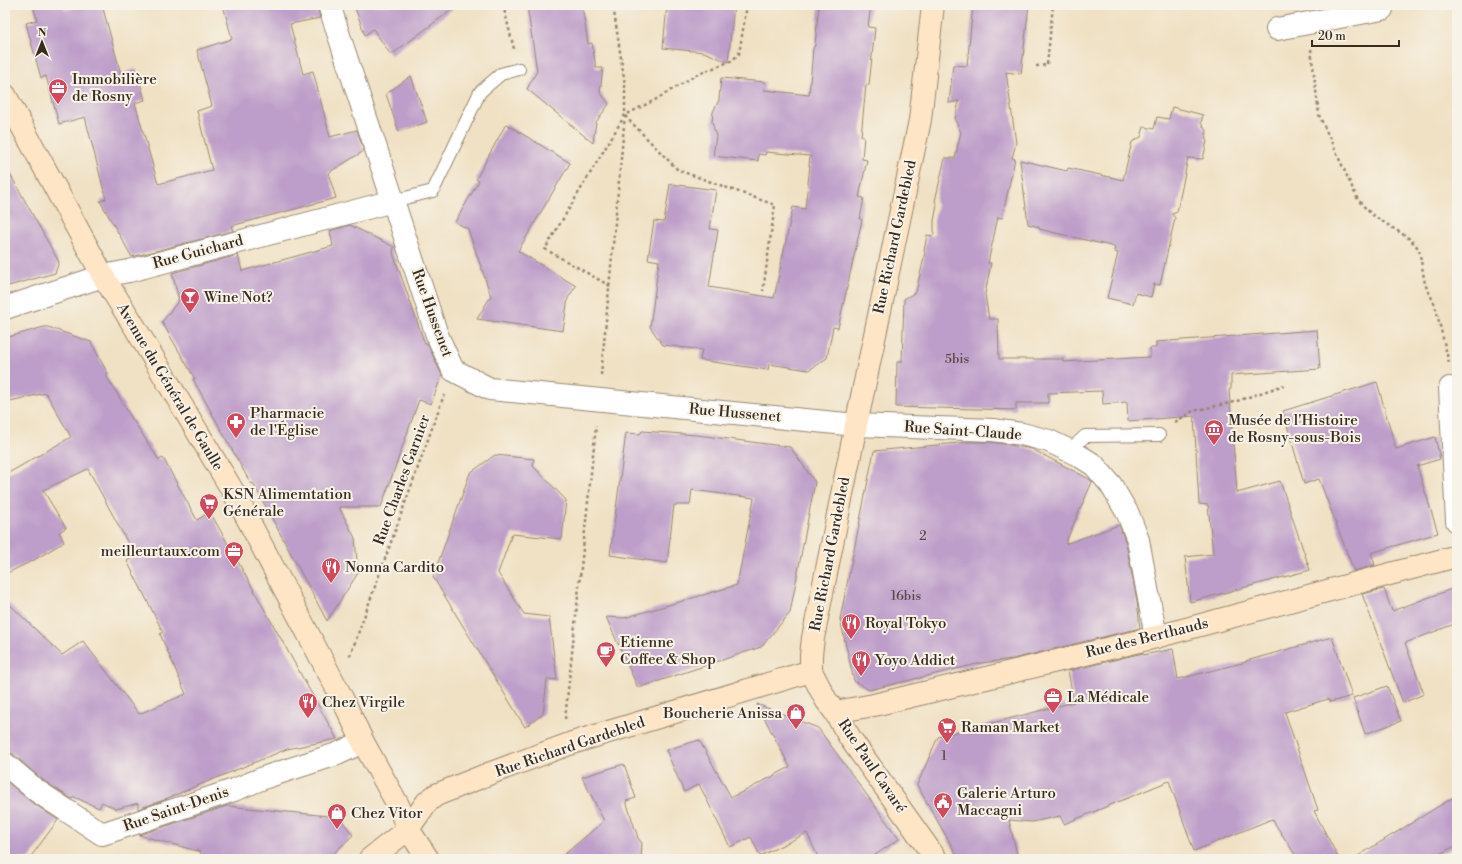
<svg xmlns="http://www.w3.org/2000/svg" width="1462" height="864" font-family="'Libre Bodoni',serif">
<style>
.building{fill:#bd9dc9}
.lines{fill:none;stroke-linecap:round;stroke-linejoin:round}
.lane-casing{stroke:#968671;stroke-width:14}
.street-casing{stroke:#968671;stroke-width:24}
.secondary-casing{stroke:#968671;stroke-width:24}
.path{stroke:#968671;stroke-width:2.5;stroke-dasharray:3 3;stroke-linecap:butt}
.lane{stroke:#fff;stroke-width:12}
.street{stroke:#fff;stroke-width:22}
.secondary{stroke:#fee5c5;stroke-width:22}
.rail{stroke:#3b2a1e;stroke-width:3;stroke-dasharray:6 3;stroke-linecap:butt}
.labels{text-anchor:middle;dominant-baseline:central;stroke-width:4;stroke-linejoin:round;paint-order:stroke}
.number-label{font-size:13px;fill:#5c4749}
.poi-label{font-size:15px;fill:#3b2a1e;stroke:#f7f3e8;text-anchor:start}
.street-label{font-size:15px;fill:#3b2a1e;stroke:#f7f3e8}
</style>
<rect width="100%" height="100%" fill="#f7f3e8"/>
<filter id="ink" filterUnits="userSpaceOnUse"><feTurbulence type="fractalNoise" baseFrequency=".025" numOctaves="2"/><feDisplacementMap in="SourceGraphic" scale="8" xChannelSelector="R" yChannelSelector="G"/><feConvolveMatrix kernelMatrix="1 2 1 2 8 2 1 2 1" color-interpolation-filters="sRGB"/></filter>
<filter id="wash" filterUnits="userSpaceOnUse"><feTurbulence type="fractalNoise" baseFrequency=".012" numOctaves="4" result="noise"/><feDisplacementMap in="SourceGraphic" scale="16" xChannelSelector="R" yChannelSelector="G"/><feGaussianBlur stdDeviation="0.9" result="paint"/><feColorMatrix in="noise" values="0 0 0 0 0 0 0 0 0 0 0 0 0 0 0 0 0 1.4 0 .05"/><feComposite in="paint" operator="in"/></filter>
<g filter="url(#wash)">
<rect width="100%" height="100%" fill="#f0e1c4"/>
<g id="blocks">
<!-- building -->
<path class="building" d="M33,5H64L65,10L84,5H102L121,74L136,69L145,100L135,103L158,184L212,170L197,111L212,106L197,50L232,39L223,5H317L320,18L290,24L303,74L313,71L330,137L357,130L364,151L328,173L336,198L231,226L233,231L132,257L100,201L106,199L85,117L59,124L46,76L41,78L26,23L37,20Z
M354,5H458L391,55L373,29L365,35Z
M527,5H582L588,44L592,43L596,68H603L600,92L609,104L596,122L593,143L527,89L537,71Z
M667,5H734L728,62L704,52L663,48Z
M819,5H871L868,27L875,28L869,85H866L861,136H864L862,159L867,160L859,197L864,198L860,219L862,220L838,328L833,327L827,358L809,370L769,364L768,370L700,360L702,350L663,345L650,327L659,261L648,259L654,221L664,222L670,184L716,190L710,229L718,230L709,287L774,298L793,207L805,209L810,166H809L810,156L766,152L765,155L758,154V161L713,156L716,136L712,122L713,112L719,100L721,78L765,82L764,90L809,95L813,49L815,45Z
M973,5H1029L1021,74L1006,72L1016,143L1012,158L1015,159L1002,218L998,217L988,263H991L985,294L989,319H998L999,359H1063V362L1150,357V348H1156V342L1317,330L1320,369L1231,375V389L1229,390L1237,493L1280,481L1310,570L1190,602L1185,557L1213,554L1208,505L1199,504L1194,416L1128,421L1127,402L1103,404L1102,391L1048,393V403H1016V410L896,407L897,362H902L904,299L916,292L925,253L924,251L927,235L932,236L934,235V221L937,205L935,201L945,158H955L961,132L955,120L959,101L949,103L953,65L967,66Z
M411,76L427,122L399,132L386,94Z
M1172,107L1203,115L1201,123L1207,132L1205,138L1207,141L1203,159L1188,158L1177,212L1172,214L1175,218L1160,285L1154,284L1151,297L1136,293L1133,304L1107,298L1118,253L1114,252L1115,247L1039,229V227L1028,224L1020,160L1067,171L1068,168L1123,180L1132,142L1141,137L1144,127L1154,129L1157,117L1169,119Z
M506,124L570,163L518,251L576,286L568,298L563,331L477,319L491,296L468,229L455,222L479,181L476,179Z
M5,165L59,262L55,273L5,287Z
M350,225L394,247L393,253L425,344L427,343L442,375L431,404L419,400L381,507H339L355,538L358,573L327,621L253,483L251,484L193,379H195L162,322L179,300L172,273L238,255L242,271L333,246L330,231Z
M44,327H48L91,342L108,374L106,375L131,417L159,460L163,458L197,520L210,512L337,739L287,749L165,799H167L138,809V803L116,809L102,802L99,808L74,797L72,799L44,781L13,754L5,752V600L62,655L83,641L139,714L186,694L160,634L163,632L127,561L135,556L88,469L43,490L66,528L59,532L64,542L34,560L5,574V475L71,437L46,393L5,402V338Z
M1377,382L1396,449L1435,437L1440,459L1417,466L1438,533L1371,553L1375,565L1354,571L1319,479L1304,484L1283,411Z
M642,431L697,435L790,447L815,482L790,613L761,647L638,688L606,617L624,618L737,585L754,498L692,490L690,505H674L667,563L610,555L626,433L640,434Z
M969,442H992L1032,449L1089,479L1092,482L1065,544L1119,525L1126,543L1137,601L1140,628L1013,659L981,663L869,690L854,681L840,619L874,451Z
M495,455L534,459L533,466L566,500L562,539L512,534L498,573L524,614L549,617L557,680L547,679L543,714L525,727L433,577L470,473Z
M1457,587V623L1405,643L1424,694L1403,703L1362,594L1384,589L1392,611Z
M1332,637L1352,696L1330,702L1328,699L1285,712L1318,810L1314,811L1339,859H1298L1272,819L1194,851L1169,781L1064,824L1060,816L1032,822L1009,820L1018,859H959L917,785L938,737L1074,702L1068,671L1143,653V655L1173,649L1178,679L1246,662V661Z
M1387,686L1401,721L1365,734L1353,698Z
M757,704L818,728L899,839L869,859H819L807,833L760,856L751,837L730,847L699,784L684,792L666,750L699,740L731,797L747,790L790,767Z
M624,764L636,798L626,801L638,838L642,843L641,859H559L604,821L582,777Z
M5,780L30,801L58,820L29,859H5Z
M1457,795V845L1430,859H1353Z
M227,806L339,817L353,835L328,859H200L201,852L139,835Z"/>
</g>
</g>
<g filter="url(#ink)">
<use href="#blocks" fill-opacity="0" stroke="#968671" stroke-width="1"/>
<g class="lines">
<!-- lane casing -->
<g class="lane-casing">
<path id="lane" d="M393,201L433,191L480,92L501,74L519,69
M1069,451L1085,436L1159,435"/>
</g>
<!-- street casing -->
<g class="street-casing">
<path id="street" d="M329,5L437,335L453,370L490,389L856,425L993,430L1022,434L1049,441L1078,455L1094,465L1111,485L1128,514L1138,540L1156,637
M1277,29L1382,9L1381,5
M5,308L103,276L129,271L393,201
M1450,388L1457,521
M5,764L37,791L102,834L234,790L266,777L337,754L363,742"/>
</g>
<!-- secondary casing -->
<g class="secondary-casing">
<path id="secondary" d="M933,5L920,120L856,425L813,638L811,655V671L826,700L835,712L850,738L936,859
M5,95L103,276L136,329L234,493L342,698L363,742L398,805L408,829L428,859
M835,712L874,705L1156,637L1457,556
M370,859L408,829L427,802L436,795L491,773L572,743L811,671"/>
</g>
<!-- path -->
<path class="path" d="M503,5L514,49
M1311,49L1319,115L1358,200L1371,214L1410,239L1419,249L1425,284L1435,305L1449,363
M1036,66L1047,65L1053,5
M625,116L678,170L775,205L763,291
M610,286L545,249L625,115L655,100L696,75L731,61L739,54L747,5
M601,375L625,115V85L613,5
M1175,422L1193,411L1234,402L1284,385
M350,656L444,395
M565,719L596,426"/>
<!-- lane -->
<use href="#lane" class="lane"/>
<!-- street -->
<use href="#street" class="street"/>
<!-- secondary -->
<use href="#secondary" class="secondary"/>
<!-- rail -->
<path class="rail" d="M1457,5V8"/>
</g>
</g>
<!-- icons -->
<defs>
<g id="office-pin" transform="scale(1)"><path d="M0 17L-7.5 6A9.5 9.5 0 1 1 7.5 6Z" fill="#d1495b" stroke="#f7f3e8"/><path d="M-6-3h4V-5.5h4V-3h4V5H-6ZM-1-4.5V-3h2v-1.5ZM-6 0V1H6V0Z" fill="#fff"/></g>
<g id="bar-pin" transform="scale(1)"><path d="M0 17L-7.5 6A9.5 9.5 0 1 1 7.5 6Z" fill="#d1495b" stroke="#f7f3e8"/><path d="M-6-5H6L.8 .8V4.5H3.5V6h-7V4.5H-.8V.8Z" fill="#fff"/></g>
<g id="pharmacy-pin" transform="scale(1)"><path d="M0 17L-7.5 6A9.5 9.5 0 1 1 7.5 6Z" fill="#d1495b" stroke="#f7f3e8"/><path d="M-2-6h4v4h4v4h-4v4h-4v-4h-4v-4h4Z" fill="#fff"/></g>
<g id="museum-pin" transform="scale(1)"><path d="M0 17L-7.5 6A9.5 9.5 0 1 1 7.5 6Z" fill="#d1495b" stroke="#f7f3e8"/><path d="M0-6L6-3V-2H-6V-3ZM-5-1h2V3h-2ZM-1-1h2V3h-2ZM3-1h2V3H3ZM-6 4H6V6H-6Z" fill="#fff"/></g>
<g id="supermarket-pin" transform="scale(1)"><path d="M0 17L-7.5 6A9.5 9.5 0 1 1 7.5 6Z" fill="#d1495b" stroke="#f7f3e8"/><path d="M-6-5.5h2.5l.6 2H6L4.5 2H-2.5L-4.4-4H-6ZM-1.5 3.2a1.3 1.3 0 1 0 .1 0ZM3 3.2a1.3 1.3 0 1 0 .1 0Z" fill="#fff"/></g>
<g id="restaurant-pin" transform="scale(1)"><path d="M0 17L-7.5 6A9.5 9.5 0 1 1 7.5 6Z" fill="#d1495b" stroke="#f7f3e8"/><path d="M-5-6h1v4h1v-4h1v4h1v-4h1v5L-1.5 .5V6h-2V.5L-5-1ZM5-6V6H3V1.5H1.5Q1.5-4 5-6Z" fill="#fff"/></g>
<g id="cafe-pin" transform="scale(1)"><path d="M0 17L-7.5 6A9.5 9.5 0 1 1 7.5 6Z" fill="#d1495b" stroke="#f7f3e8"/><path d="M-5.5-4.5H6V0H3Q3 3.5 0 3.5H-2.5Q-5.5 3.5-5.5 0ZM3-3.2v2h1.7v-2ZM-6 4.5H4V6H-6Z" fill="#fff"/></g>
<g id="shop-pin" transform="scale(1)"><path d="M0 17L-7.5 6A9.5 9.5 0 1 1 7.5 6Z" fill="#d1495b" stroke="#f7f3e8"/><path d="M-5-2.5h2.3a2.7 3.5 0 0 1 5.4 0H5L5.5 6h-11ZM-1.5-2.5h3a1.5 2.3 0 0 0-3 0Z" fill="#fff"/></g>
<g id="civic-pin" transform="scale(1)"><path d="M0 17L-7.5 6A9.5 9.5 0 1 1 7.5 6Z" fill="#d1495b" stroke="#f7f3e8"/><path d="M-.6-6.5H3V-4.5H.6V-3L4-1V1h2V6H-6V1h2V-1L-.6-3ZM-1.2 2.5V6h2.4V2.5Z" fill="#fff"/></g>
</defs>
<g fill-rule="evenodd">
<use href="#office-pin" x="58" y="88"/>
<use href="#bar-pin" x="190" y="297"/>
<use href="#pharmacy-pin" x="236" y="422"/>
<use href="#museum-pin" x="1214" y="429"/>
<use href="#supermarket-pin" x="209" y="503"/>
<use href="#office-pin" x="234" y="551"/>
<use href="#restaurant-pin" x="331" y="567"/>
<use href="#restaurant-pin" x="851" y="623"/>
<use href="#cafe-pin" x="606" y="651"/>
<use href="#restaurant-pin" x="861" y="660"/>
<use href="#office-pin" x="1053" y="697"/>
<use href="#restaurant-pin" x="308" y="702"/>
<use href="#shop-pin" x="796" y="713"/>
<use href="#supermarket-pin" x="947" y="727"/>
<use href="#civic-pin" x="943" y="802"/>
<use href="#shop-pin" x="337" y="813"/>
</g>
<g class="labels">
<!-- number labels -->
<g class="number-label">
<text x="957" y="359">5bis</text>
<text x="923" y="536">2</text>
<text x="906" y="596">16bis</text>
<text x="944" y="756">1</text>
</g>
<!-- poi labels -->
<g class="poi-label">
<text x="72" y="79">Immobilière<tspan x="72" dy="17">de Rosny</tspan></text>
<text x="204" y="297">Wine Not?</text>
<text x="250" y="413">Pharmacie<tspan x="250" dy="17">de l'Église</tspan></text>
<text x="1228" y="420">Musée de l'Histoire<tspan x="1228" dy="17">de Rosny-sous-Bois</tspan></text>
<text x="223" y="494">KSN Alimemtation<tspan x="223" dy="17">Générale</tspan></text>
<text x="220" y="551" text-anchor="end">meilleurtaux.com</text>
<text x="345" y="567">Nonna Cardito</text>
<text x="865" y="623">Royal Tokyo</text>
<text x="620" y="642">Etienne<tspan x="620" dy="17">Coffee &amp; Shop</tspan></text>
<text x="875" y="660">Yoyo Addict</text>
<text x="1067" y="697">La Médicale</text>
<text x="322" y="702">Chez Virgile</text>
<text x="782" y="713" text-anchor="end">Boucherie Anissa</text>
<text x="961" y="727">Raman Market</text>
<text x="957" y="793">Galerie Arturo<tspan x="957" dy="17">Maccagni</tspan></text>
<text x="351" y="813">Chez Vitor</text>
</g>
<!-- street labels -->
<g class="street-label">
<text transform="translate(895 237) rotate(-78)">Rue Richard Gardebled</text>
<text transform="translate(198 252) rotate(-15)">Rue Guichard</text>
<text transform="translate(432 313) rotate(70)">Rue Hussenet</text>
<text transform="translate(170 387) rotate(59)">Avenue du Général de Gaulle</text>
<text transform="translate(735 413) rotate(5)">Rue Hussenet</text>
<text transform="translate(963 431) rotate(4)">Rue Saint-Claude</text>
<text transform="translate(402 480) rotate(-70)">Rue Charles Garnier</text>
<text transform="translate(830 554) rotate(-79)">Rue Richard Gardebled</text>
<text transform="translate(1147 638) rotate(-14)">Rue des Berthauds</text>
<text transform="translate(570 747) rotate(-19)">Rue Richard Gardebled</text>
<text transform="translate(872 766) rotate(56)">Rue Paul Cavaré</text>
<text transform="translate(176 809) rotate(-19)">Rue Saint-Denis</text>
</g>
</g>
<!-- margin -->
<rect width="1462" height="864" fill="none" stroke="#f7f3e8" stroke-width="20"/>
<!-- north arrow -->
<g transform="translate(42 42)" stroke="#f7f3e8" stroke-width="3" paint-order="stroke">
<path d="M0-3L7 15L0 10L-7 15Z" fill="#3b2a1e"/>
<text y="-6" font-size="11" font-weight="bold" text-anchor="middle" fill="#3b2a1e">N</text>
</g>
<!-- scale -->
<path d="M1312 40v6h87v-6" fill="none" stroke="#3b2a1e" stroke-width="2"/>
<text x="1318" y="40" font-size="12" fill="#3b2a1e" stroke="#f7f3e8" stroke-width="3" paint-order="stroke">20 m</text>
</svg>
